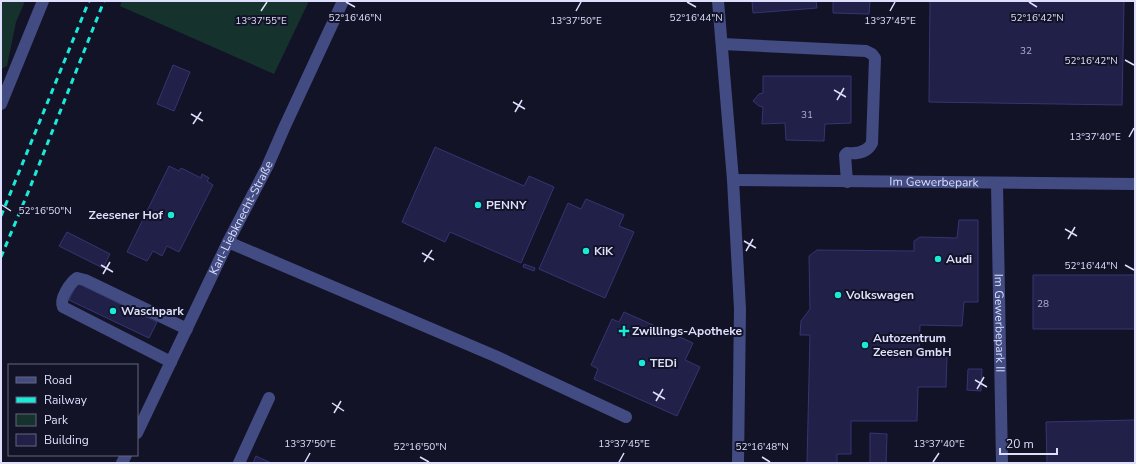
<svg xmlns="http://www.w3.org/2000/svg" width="1136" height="464" font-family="'Nunito Sans',sans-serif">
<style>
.green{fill:#16322c}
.building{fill:#212048;stroke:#353572}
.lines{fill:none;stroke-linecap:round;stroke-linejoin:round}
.minor{stroke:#424c83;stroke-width:12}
.rail{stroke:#1aebd9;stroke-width:3;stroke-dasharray:6 5;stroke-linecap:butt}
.ticks{fill:none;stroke:#dddffc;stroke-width:1.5}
.poi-dot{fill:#1aebd9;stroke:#131328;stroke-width:1.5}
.labels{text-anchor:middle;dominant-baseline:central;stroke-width:4;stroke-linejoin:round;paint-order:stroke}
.number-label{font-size:10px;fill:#aeafcf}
.street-label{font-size:12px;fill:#dddffc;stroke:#131328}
.poi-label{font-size:12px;font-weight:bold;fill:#dddffc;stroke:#131328;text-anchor:start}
.ticks-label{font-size:10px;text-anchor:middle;fill:#dddffc;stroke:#131328;stroke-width:4;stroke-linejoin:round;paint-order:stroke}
</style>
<rect width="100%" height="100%" fill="#131328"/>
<!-- green -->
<path class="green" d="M1,1H25L16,22L7,66L1,69Z
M122,1H309L274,74L120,6Z"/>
<!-- building -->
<path class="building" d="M752,1H816L817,8L753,13Z
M833,1H870L869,14L833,13Z
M930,1H1124L1122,105L929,102Z
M173,65L190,72L174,111L157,104Z
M763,76H851V123L825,124L824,141L786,140L785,123L762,124L763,107L759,106L753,101L759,94L763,93Z
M435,147L524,186L529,176L554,187L521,263L450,232L445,242L402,222Z
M169,166L179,171L181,168L201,178L202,174L209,178L207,181L213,185L179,252L167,246L162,256L153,251L147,261L127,252Z
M586,199L624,215L619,226L634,232L605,298L539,269L568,203L581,209Z
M959,220H978V302H964L962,326L920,325L919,356L947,357L946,387H918L917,421H851V454H837V463H807L810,335H800L801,321L810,309L809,256L817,250L914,251V241L920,237L957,238Z
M67,232L110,254L103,268L59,246Z
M524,264L535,268L534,271L523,267Z
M1033,275H1135V329H1033Z
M77,283L157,322L149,338L69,300Z
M624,312L693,343L685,360L700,367L677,416L594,379L598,369L591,365L612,319L619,322Z
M968,369H982L981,391L967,390Z
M1135,420V463H1047L1046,422Z
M870,433L887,434L886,463H870Z
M256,456L271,463H253Z"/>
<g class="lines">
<!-- minor -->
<g class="minor">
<path d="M718,1L733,180L740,309L738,463"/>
<path d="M722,44L866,51L872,54L875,58L872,143C867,153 857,154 847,153L845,155L847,182"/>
<path d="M1,104L43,1"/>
<path id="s1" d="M733,180L1135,184"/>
<path id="s2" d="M997,184L1002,463"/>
<path d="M228,242L495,356L626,417"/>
<path d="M171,362L63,307C59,299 70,283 77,278L85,280L187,329"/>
<path id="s3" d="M137,433L228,242L267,167L284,128L343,1"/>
<path d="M122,463L126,455"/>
<path d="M239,463L269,398"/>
</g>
<!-- rail -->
<path class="rail" d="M1,216L89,1
M1,257L29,190L104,1"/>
</g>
<!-- ticks -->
<path class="ticks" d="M346,2L355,7M687,2L696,7M1029,2L1037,7M261,11L267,2M576,11L581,2M890,11L895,2M1125,60L1134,65M834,90L846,97M837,100L844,88M513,102L525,109M515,112L522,100M191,114L203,121M193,124L201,112M1129,137L1134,128M2,205L11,211M1065,229L1077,236M1068,239L1075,227M744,241L756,248M746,251L753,239M422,253L434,260M424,262L432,250M101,265L113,272M1125,265L1134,270M103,274L110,262M975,380L987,387M977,389L984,377M653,392L665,399M656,401L663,389M332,403L344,411M334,413L341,401M420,457L429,462M762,457L770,462M305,462L310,453M619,462L624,453M933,462L939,453"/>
<!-- markers -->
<g class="poi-dot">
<circle cx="478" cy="205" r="4"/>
<circle cx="171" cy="215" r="4"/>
<circle cx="586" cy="251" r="4"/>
<circle cx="938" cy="259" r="4"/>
<circle cx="838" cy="295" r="4"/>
<circle cx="113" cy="311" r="4"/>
<path d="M622 325h4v4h4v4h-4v4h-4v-4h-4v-4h4z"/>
<circle cx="865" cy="345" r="4"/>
<circle cx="642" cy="363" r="4"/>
</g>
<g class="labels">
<!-- number labels -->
<g class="number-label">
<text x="1026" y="51">32</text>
<text x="807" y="115">31</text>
<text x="1043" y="304">28</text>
</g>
<!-- street labels -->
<g class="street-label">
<text stroke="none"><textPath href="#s1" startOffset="201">Im Gewerbepark</textPath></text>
<text stroke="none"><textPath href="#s3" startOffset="239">Karl-Liebknecht-Straße</textPath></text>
<text stroke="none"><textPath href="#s2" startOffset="139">Im Gewerbepark II</textPath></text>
</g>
<!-- poi labels -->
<g class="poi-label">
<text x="486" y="205">PENNY</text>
<text x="163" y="215" text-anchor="end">Zeesener Hof</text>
<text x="594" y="251">KiK</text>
<text x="946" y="259">Audi</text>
<text x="846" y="295">Volkswagen</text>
<text x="121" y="311">Waschpark</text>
<text x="632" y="331">Zwillings-Apotheke</text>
<text x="873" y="338">Autozentrum<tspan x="873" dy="14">Zeesen GmbH</tspan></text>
<text x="650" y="363">TEDi</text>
</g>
</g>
<g class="ticks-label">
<text x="1037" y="21">52°16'42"N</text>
<text x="355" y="21">52°16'46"N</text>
<text x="696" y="21">52°16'44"N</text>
<text x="261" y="24">13°37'55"E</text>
<text x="576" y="24">13°37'50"E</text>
<text x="890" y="24">13°37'45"E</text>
<text x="1091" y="64">52°16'42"N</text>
<text x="1095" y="140">13°37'40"E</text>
<text x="45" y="214">52°16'50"N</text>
<text x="1091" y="269">52°16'44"N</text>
<text x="310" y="447">13°37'50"E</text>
<text x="624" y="447">13°37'45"E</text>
<text x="939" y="447">13°37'40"E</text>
<text x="420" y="450">52°16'50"N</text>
<text x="762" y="450">52°16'48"N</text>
</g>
<!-- border -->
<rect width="1136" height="464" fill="none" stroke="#dddffc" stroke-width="4"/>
<!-- legend -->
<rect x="8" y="364" width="130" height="92" fill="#131328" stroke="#64657d"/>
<rect x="16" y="377" width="20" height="6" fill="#424c83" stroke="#64657d"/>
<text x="44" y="384" font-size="12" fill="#dddffc">Road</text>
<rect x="16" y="397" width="20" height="6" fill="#1aebd9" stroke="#64657d"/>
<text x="44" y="404" font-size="12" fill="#dddffc">Railway</text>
<rect x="16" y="414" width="20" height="12" fill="#16322c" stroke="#64657d"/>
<text x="44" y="424" font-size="12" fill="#dddffc">Park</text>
<rect x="16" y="434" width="20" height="12" fill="#212048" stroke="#64657d"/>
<text x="44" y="444" font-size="12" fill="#dddffc">Building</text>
<!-- scale -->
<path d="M1000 448v6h57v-6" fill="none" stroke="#dddffc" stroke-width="2"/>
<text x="1006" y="448" font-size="12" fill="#dddffc" stroke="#131328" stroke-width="3" paint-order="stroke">20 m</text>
</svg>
